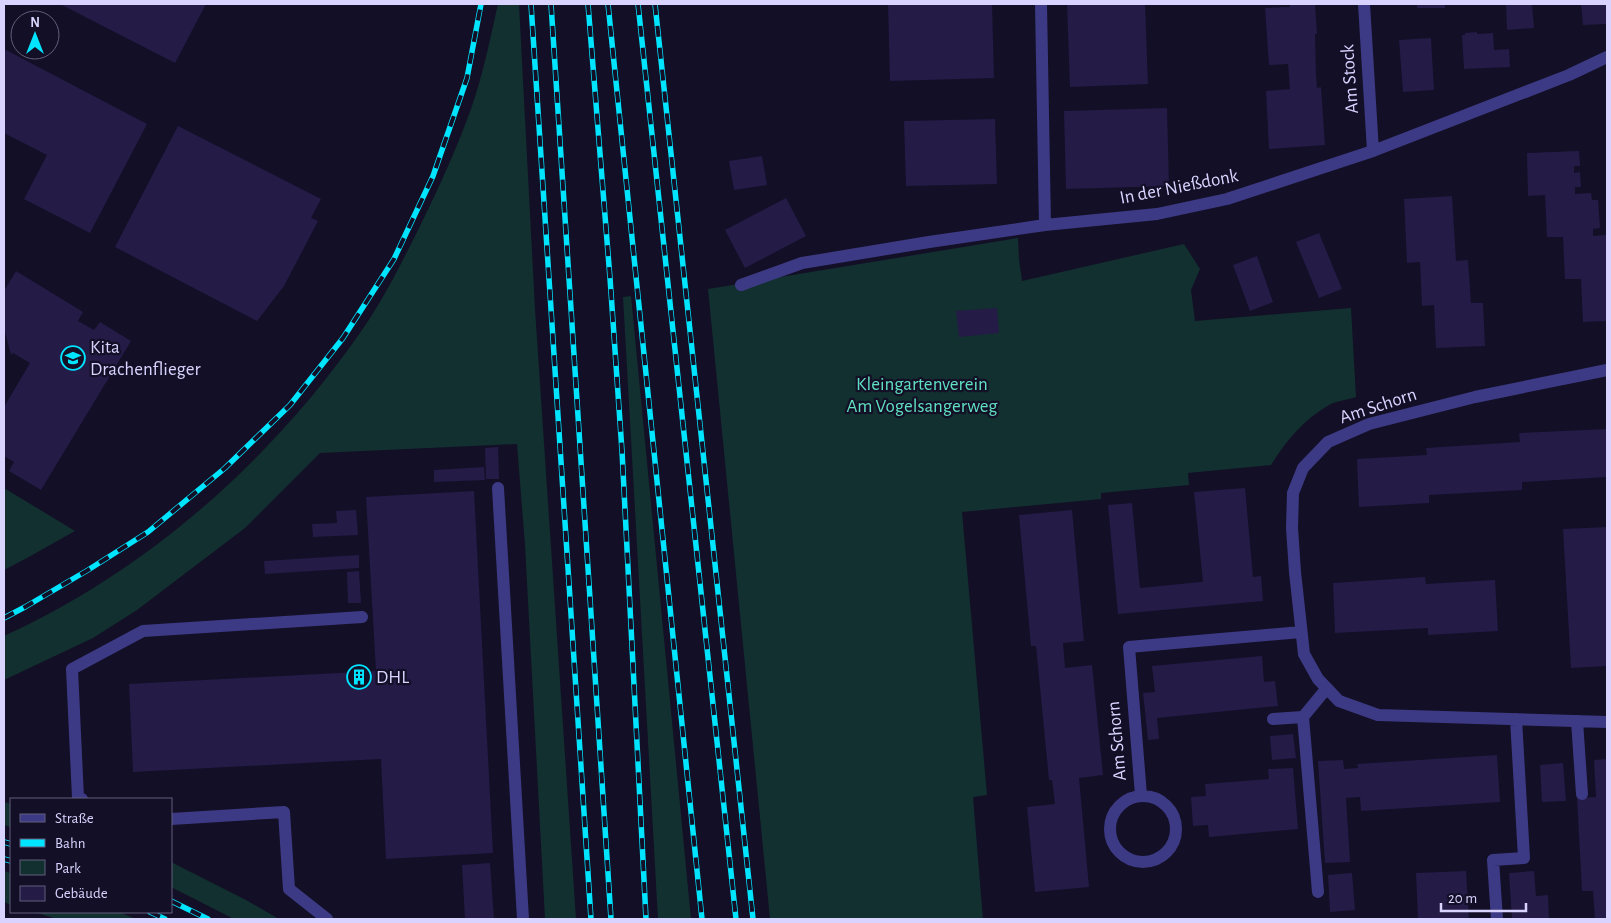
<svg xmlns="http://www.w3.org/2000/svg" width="1611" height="923" font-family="'Alegreya Sans',sans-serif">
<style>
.green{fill:#12302f}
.building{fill:#241b47}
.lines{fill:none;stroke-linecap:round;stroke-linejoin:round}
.minor{stroke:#3d3a85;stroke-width:12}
.rail-casing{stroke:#00e5ff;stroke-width:5.5}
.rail{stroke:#130f26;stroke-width:4;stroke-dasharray:11;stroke-linecap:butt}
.labels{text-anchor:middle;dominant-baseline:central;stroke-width:4.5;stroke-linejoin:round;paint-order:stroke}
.street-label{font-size:19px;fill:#d9d4ff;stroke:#130f26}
.poi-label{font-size:19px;fill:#d9d4ff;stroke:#130f26;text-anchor:start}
.park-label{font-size:19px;fill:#5fe0c0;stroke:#130f26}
</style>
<rect width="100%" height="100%" fill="#130f26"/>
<!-- green -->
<path class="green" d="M498,4H519L535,309L576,919H545L525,545L517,444L320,453L245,528L137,610L93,638L4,680V636C148,570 272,460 362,330C385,297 403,260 421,224C439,187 457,148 471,109C483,75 490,39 498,4Z
M1018,238L1019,259L1022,281L1184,244L1200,269L1191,290L1195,321L1351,308L1356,397C1347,400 1336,401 1329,405C1303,420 1286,441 1271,465L1188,473L1189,485L1101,493V499L962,512L987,795L973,797L983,919H770L708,289Z
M631,296L691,919H658L623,297Z
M4,488L75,531L27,558L4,570Z
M4,802L11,804V827L4,825Z
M171,862L246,900L279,919H234L171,887Z
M4,871L11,873V905L4,902Z
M34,912H119L136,919H57Z"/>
<!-- building -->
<path class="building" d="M60,4H206L175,63Z
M888,4H992L994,78L890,81Z
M1067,4H1145L1148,84L1070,87Z
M1290,4H1315L1317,34H1315L1316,75L1317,88L1321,87L1325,145L1269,149L1266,91L1290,89L1288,64L1269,65L1265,8L1290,7Z
M1417,4H1445V8H1417Z
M1532,4L1534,28L1507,30L1506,5Z
M1581,4H1607V24L1583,25Z
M1477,32V34L1493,33L1494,50L1509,49L1510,67L1464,69L1462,35H1465V33Z
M1431,38L1434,90L1403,92L1399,40Z
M4,49L147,124L90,233L24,199L47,155L4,133Z
M1167,108L1169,186L1066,189L1064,111Z
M995,119L997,184L906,186L904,121Z
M178,126L321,199L311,218L318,221L284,286L257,321L115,247Z
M1579,151L1580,166H1574V173L1580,172L1581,187H1575V194L1591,193L1592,200H1598L1600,228L1593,229V236L1607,235V321L1583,322L1581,279H1565L1563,237H1547L1545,195L1528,196L1527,153Z
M762,156L767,185L734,190L729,161Z
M1452,196L1456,261L1468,260L1471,303H1483L1485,346L1436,348L1434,305L1422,306L1420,262L1407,263L1404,199Z
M786,198L806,236L745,268L725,230Z
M1319,233L1342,289L1319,298L1296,242Z
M1257,256L1273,302L1250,311L1233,265Z
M16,271L83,312L78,321L94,330L100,322L131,341L41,490L9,471L14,462L4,456V407L30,363L13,353L11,355L4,328V291Z
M997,308L999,333L959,337L956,311Z
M1607,429V477L1522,482V490L1429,495V503L1359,507L1357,459L1427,455L1426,448L1520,442L1519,433Z
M498,447L499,479H486L485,448Z
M484,467L485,480L434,482V470Z
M1245,488L1253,577L1261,576L1263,601L1118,614L1108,505L1132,503L1140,588L1200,582H1203L1194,492Z
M474,491L493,853L386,859L381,759L133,772L129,684L376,671L366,497Z
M356,510L358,535L313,537L312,524L337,523L336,511Z
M1072,510L1084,641L1063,643L1065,668L1092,665L1103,775L1079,778L1089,887L1035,892L1027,807L1055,804L1052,780H1049L1036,646H1031L1019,515Z
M1607,527V666L1571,668L1563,529Z
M359,555V568L265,574L264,561Z
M359,571L361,603H348L347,572Z
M1425,577L1426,584L1495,580L1498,631L1428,635V628L1335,633L1333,583Z
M1262,656L1264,682L1275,681L1278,706L1157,718L1159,739L1148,740L1143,693L1155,692L1152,666Z
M1293,734L1296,758L1272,760L1270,736Z
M1497,755L1500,802L1361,811L1360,797L1346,798L1350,862L1325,863L1318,761L1343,760L1344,769L1358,768L1357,764Z
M1607,759V919H1595L1593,891H1582L1577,798L1596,797L1594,760Z
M1563,763L1566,801L1542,802L1540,765Z
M1293,768L1298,829L1209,837L1208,825L1193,826L1191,797L1206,796L1205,784L1269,779L1268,769Z
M490,863L494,919H465L462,865Z
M1466,871L1469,919H1418L1416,873Z
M1534,871L1536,896L1548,895L1549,919H1512L1509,873Z
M1352,873L1355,910L1330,912L1328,875Z"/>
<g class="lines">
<!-- minor -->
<path class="minor" d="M1041,4L1045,225
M1364,4L1373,151
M741,285L802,263L929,242L1045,225L1157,214L1227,199L1373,151L1569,75L1607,57
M1607,370L1475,397L1369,424L1328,442L1303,468L1293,493L1292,528L1295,572L1304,654L1318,679L1339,701L1378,715L1607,722
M498,488L523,919
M1273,719L1303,717
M1577,721L1582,794
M1141,795L1129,647L1301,632
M1110 829a33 33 0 1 1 66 0a33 33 0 1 1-66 0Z
M82,799L78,798L72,669L143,631L362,617
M171,819L284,812L289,889L327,919
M1318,892L1303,717L1327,688
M1497,919L1493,860L1524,858L1516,719"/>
<!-- rail casing -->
<g class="rail-casing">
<path id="rail" d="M531,4L591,919
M551,4L611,919
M588,4L610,278L622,451L646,919
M608,4L702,919
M638,4L736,919
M655,4L753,919
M4,618L25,607L88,570L148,532L225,468L290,405L343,338L394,259L433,176L467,78L481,4
M4,842L11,844
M4,859L11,861
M171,901L208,919
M150,912L165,919"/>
</g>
<!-- rail -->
<use href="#rail" class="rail"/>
</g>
<!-- icons -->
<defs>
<g id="school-ring" transform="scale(1.25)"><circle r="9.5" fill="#130f26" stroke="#00e5ff" stroke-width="1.5"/><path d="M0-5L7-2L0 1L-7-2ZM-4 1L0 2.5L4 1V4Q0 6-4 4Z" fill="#00e5ff"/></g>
<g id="building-ring" transform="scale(1.25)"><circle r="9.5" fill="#130f26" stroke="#00e5ff" stroke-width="1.5"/><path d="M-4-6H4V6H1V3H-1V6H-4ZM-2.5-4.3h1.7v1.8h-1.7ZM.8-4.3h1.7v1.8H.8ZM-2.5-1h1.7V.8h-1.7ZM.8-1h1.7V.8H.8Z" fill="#00e5ff"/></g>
</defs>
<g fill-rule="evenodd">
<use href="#school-ring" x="73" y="358"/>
<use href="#building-ring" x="359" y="677"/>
</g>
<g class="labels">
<!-- street labels -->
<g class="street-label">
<text transform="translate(1350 79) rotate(-94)">Am Stock</text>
<text transform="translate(1179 187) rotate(-11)">In der Nießdonk</text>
<text transform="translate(1378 406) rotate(-18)">Am Schorn</text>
<text transform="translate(1117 741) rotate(-95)">Am Schorn</text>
</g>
<!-- poi labels -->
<g class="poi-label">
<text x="90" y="347">Kita<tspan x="90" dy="22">Drachenflieger</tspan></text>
<text x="376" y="677">DHL</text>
</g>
<!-- park labels -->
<g class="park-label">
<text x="922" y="384">Kleingartenverein<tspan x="922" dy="22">Am Vogelsangerweg</tspan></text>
</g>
</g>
<!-- border -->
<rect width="1611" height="923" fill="none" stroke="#d9d4ff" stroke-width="10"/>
<!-- legend -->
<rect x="10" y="798" width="162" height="115" fill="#130f26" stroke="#625e7d"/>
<rect x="20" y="814" width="25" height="8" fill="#3d3a85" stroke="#625e7d"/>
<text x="55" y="823" font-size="15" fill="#d9d4ff">Straße</text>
<rect x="20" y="839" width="25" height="8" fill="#00e5ff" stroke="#625e7d"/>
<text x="55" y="848" font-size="15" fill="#d9d4ff">Bahn</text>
<rect x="20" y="860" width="25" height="15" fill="#12302f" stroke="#625e7d"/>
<text x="55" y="873" font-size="15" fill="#d9d4ff">Park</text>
<rect x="20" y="886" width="25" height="15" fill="#241b47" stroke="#625e7d"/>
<text x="55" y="898" font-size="15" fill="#d9d4ff">Gebäude</text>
<!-- north arrow -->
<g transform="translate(35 35)"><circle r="24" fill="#130f26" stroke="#625e7d"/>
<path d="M0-4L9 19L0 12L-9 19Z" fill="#00e5ff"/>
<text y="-8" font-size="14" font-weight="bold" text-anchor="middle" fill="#d9d4ff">N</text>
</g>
<!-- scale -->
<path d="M1441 903v8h85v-8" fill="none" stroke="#d9d4ff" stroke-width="2.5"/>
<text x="1448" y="903" font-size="15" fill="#d9d4ff" stroke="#130f26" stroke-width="4" paint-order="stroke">20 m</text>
</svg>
